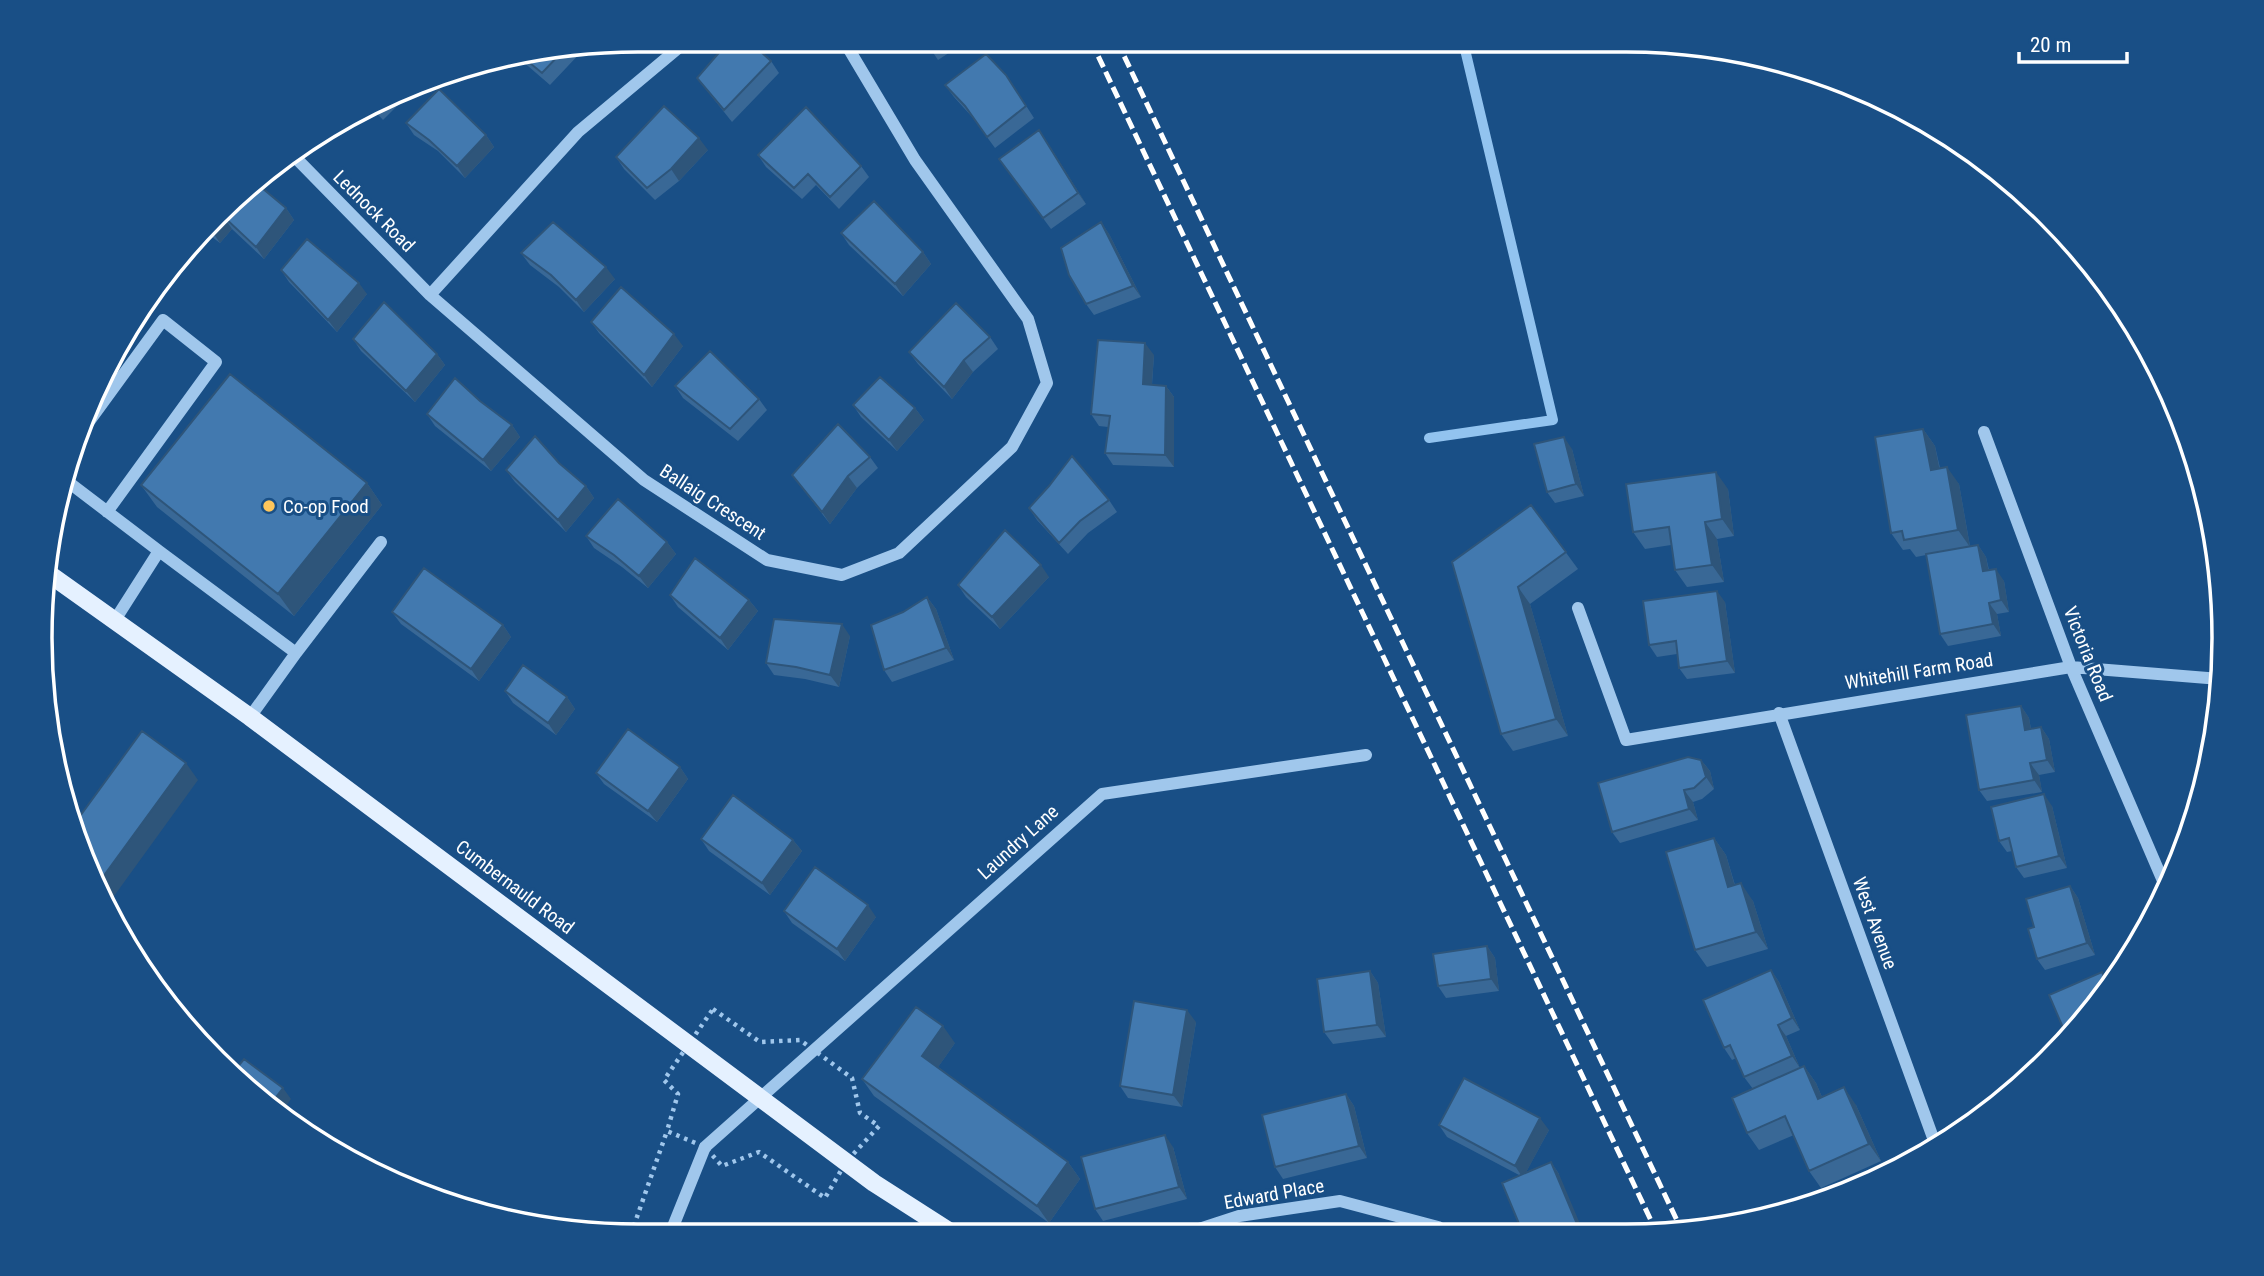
<svg xmlns="http://www.w3.org/2000/svg" width="2264" height="1276" font-family="'Roboto Condensed',sans-serif">
<style>
.lines{fill:none;stroke-linecap:round;stroke-linejoin:round}
.stream{stroke:#92c3ef;stroke-width:10}
.path{stroke:#a0c7ec;stroke-width:4.5;stroke-dasharray:3.5 5;stroke-linecap:butt}
.minor{stroke:#a0c7ec;stroke-width:12}
.major{stroke:#e5f1ff;stroke-width:18}
.rail{stroke:#fff;stroke-width:5;stroke-dasharray:12 5;stroke-linecap:butt}
.wall{fill:#396896}
.shaded-wall{fill:#2e557a}
.building{fill:#4279af;stroke:#2e557a;stroke-width:2}
.poi-dot{fill:#ffc65b;stroke:#194f86;stroke-width:2.5}
.labels{text-anchor:middle;dominant-baseline:central;stroke-width:6;stroke-linejoin:round;paint-order:stroke}
.street-label{font-size:19px;fill:#fff;stroke:#194f86}
.poi-label{font-size:19px;fill:#fff;stroke:#194f86;text-anchor:start}
.rim{fill:none;stroke:#fff;stroke-width:3.5}
</style>
<rect width="100%" height="100%" fill="#194f86"/>
<g class="lines">
<!-- stream -->
<path class="stream" d="M1429,438L1553,420L1463,41"/>
<!-- path -->
<path class="path" d="M713,1009L760,1042L800,1040L852,1078L860,1113L879,1126L846,1162L825,1198L759,1152L722,1166L705,1147L667,1131L678,1094L664,1080Z
M631,1234L667,1131"/>
<!-- minor -->
<path class="minor" d="M292,154L430,295L644,480L767,560L842,575L899,553L1012,447L1047,383L1028,319L915,160L844,41
M430,295L578,132L688,40
M88,423L163,320L216,362L107,512
M1984,432L2071,667L2166,888
M63,478L159,551L115,620
M159,551L296,653
M1578,608L1626,740L2071,667L2220,679
M1779,713L1936,1146
M250,717L296,653L381,542
M1190,1232L1239,1216L1340,1201L1438,1227L1445,1232
M670,1234L705,1147L1102,794L1366,755"/>
<!-- major -->
<path class="major" d="M52,576L250,717L874,1183L952,1233"/>
<!-- rail -->
<path class="rail" d="M1091,41L1656,1231
M1117,41L1682,1231"/>
</g>
<!-- wall -->
<path class="wall" d="M926,41H967L938,60L930,48Z
M584,49L550,85L521,60Z
M771,61L779,73L732,122L697,78Z
M945,85L1014,87L1034,118L995,148L973,118L954,97Z
M415,88L383,120L374,110Z
M406,123L486,135L494,147L465,178L438,151L414,135Z
M1047,142L1086,204L1051,229L1008,171Z
M708,150L679,181L655,200L624,169L616,157Z
M758,155L861,166L869,177L839,209L816,185L802,199L766,167Z
M256,183L286,208L294,220L264,259L232,229L220,243L208,234Z
M1101,222L1109,234L1141,297L1094,315L1086,304Z
M841,233L923,252L931,264L903,296L849,245Z
M521,253L615,279L584,312L559,287L530,265Z
M281,270L367,294L337,332L289,282Z
M591,322L683,346L652,387L599,333Z
M990,337L998,349L973,372L952,399L918,364L909,352Z
M353,339L437,354L445,365L415,402L361,351Z
M1154,355L1152,385L1166,386L1174,397V467L1113,465L1105,453L1108,427L1099,426L1091,414Z
M675,386L759,399L767,410L738,441L683,398Z
M480,401L512,425L520,437L491,471L435,426L427,414Z
M853,405L915,408L924,420L897,451L861,417Z
M1923,429L1935,446L1940,468L1959,484L1970,546L1978,545L1986,557L1989,570L2004,581L2009,612L1997,614L2001,636L1948,646L1940,634L1926,555L1916,557L1910,549L1903,550L1891,533Z
M1572,449L1584,496L1555,503L1547,492Z
M870,457L878,468L857,488L830,524L792,475Z
M559,463L586,486L594,498L566,532L515,482L506,470Z
M367,483L382,505L294,616L157,507L141,485Z
M1728,489L1734,536L1717,539L1724,582L1687,587L1675,570L1671,545L1645,549L1633,532Z
M1109,500L1117,512L1088,533L1068,554L1037,520L1029,508Z
M1531,505L1578,569L1530,604L1568,736L1513,751L1501,734L1452,562Z
M586,536L667,542L676,554L648,588L622,567L594,548Z
M1049,577L1000,629L966,597L958,585Z
M670,595L749,600L758,611L728,650L678,607Z
M927,597L936,609L954,660L892,682L884,670L903,612Z
M1725,602L1735,673L1687,679L1679,668L1677,654L1657,657L1649,645Z
M392,612L503,625L511,637L479,681L401,624Z
M850,636L839,687L805,679L774,675L766,663Z
M505,691L567,697L575,709L556,735L513,703Z
M2021,706L2029,718L2031,729L2041,727L2049,739L2055,772L2039,775L2042,792L1987,801L1979,790Z
M1701,760L1710,771L1714,789L1702,799L1693,802L1698,820L1620,843L1612,832Z
M680,767L688,779L657,822L604,784L596,773Z
M2052,806L2067,868L2024,878L2016,867L2012,851L2007,852L1999,841Z
M1714,838L1726,855L1735,885L1753,901L1768,949L1707,967L1695,950Z
M701,839L793,840L802,851L770,895L709,851Z
M2070,886L2078,898L2095,955L2045,970L2037,959L2034,927Z
M784,911L876,917L845,961L792,923Z
M1487,946L1495,958L1499,991L1446,998L1438,986Z
M1771,970L1779,982L1800,1030L1786,1036L1800,1068L1753,1089L1744,1077L1736,1058L1732,1060L1724,1048Z
M1370,971L1378,983L1386,1037L1333,1044L1324,1032Z
M1196,1022L1182,1107L1128,1098L1120,1086Z
M955,1043L938,1067L1068,1162L1080,1179L1049,1223L874,1096L862,1079Z
M1804,1066L1816,1083L1822,1097L1856,1105L1881,1161L1821,1188L1809,1171L1794,1135L1759,1150L1747,1133Z
M1346,1094L1354,1106L1367,1158L1283,1179L1275,1167Z
M1439,1125L1549,1130L1526,1172L1551,1162L1559,1174L1519,1175L1447,1137Z
M1173,1147L1187,1199L1103,1221L1095,1209Z"/>
<!-- shaded-wall -->
<path class="shaded-wall" d="M1039,130L1047,142L1086,204L1078,193Z
M486,135L494,147L465,178L457,166Z
M699,138L708,150L679,181L671,169Z
M286,208L294,220L264,259L256,247Z
M224,217L232,229L220,243L212,231Z
M1101,222L1109,234L1141,297L1133,286Z
M923,252L931,264L903,296L895,284Z
M606,267L615,279L584,312L576,300Z
M359,283L367,294L337,332L328,320Z
M674,334L683,346L652,387L644,375Z
M1145,343L1154,355L1151,396L1143,384Z
M437,354L445,365L415,402L406,391Z
M964,360L973,372L952,399L944,387Z
M1166,386L1174,397V467L1165,455Z
M915,408L924,420L897,451L889,440Z
M512,425L520,437L491,471L483,460Z
M1923,429L1935,446L1943,487L1931,470Z
M1564,437L1572,449L1584,496L1576,484Z
M1947,467L1959,484L1970,547L1958,530Z
M1716,472L1728,489L1734,536L1722,519Z
M848,476L857,488L830,524L822,512Z
M367,483L382,505L294,616L278,594Z
M586,486L594,498L566,532L558,520Z
M1705,522L1717,539L1724,582L1712,565Z
M667,542L676,554L648,588L639,576Z
M1978,545L1986,557L1991,583L1983,571Z
M1041,565L1049,577L1000,629L992,617Z
M1996,569L2004,581L2009,612L2001,600Z
M1518,587L1530,604L1568,736L1556,719Z
M1717,591L1725,602L1735,673L1727,661Z
M927,597L936,609L954,660L946,648Z
M749,600L758,611L728,650L720,638Z
M1989,603L1997,614L2001,636L1993,624Z
M842,624L850,636L839,687L830,675Z
M503,625L511,637L479,681L471,669Z
M567,697L575,709L556,735L548,723Z
M2021,706L2029,718L2033,742L2025,730Z
M2041,727L2049,739L2055,772L2047,760Z
M1701,760L1710,771L1714,789L1706,777Z
M186,763L198,780L109,903L97,885Z
M2030,763L2039,775L2042,792L2034,780Z
M680,767L688,779L657,822L648,811Z
M1684,790L1693,802L1698,820L1689,809Z
M2044,794L2052,806L2067,868L2059,856Z
M1714,838L1726,855L1740,904L1728,887Z
M793,840L802,851L770,895L762,883Z
M1741,883L1753,901L1768,949L1756,932Z
M2070,886L2078,898L2095,955L2087,943Z
M868,905L876,917L845,961L837,949Z
M1487,946L1495,958L1499,991L1491,979Z
M1771,970L1779,982L1800,1030L1792,1018Z
M1370,971L1378,983L1386,1037L1377,1025Z
M1187,1010L1196,1022L1182,1107L1173,1095Z
M1778,1025L1786,1036L1800,1068L1792,1056Z
M943,1026L955,1043L934,1073L922,1056Z
M1804,1066L1816,1083L1830,1116L1818,1099Z
M1844,1087L1856,1105L1881,1161L1869,1144Z
M283,1088L291,1099L283,1110L273,1101Z
M1346,1094L1354,1106L1367,1158L1359,1146Z
M1540,1118L1549,1130L1523,1178L1515,1166Z
M1165,1135L1173,1147L1187,1199L1179,1187Z
M1068,1162L1080,1179L1049,1223L1037,1206Z
M1551,1162L1559,1174L1583,1231H1580Z"/>
<!-- building -->
<path class="building" d="M730,40H748L771,61L724,110L697,78Z
M926,41H941L930,48Z
M561,53L542,73L525,59Z
M986,54L1006,75L1026,106L987,137L965,106L945,85Z
M439,89L486,135L457,166L429,140L406,123Z
M664,106L699,138L671,169L647,188L616,157Z
M806,107L861,166L830,197L808,174L794,188L758,155Z
M1039,130L1078,193L1043,218L999,159Z
M256,183L286,208L256,247L224,217Z
M874,201L923,252L895,284L841,233Z
M553,222L606,267L576,300L551,275L521,253Z
M1101,222L1133,286L1086,304L1069,275L1061,248Z
M307,239L359,283L328,320L281,270Z
M621,287L674,334L644,375L591,322Z
M384,302L437,354L406,391L353,339Z
M956,303L990,337L964,360L944,387L909,352Z
M1098,340L1145,343L1143,384L1166,386L1165,455L1105,453L1110,416L1091,414Z
M710,351L759,399L730,429L675,386Z
M230,374L367,483L278,594L141,485Z
M880,377L915,408L889,440L853,405Z
M455,378L480,401L512,425L483,460L427,414Z
M838,424L870,457L848,476L822,512L792,475Z
M1923,429L1931,470L1947,467L1958,530L1904,540L1902,531L1891,533L1875,437Z
M535,436L559,463L586,486L558,520L506,470Z
M1564,437L1576,484L1547,492L1534,444Z
M1072,456L1109,500L1080,521L1059,543L1029,508L1049,486Z
M1716,472L1722,519L1705,522L1712,565L1675,570L1669,527L1633,532L1626,484Z
M618,499L667,542L639,576L614,555L586,536Z
M1531,505L1566,552L1518,587L1556,719L1501,734L1452,562Z
M1005,530L1041,565L992,617L958,585Z
M1978,545L1983,571L1996,569L2001,600L1989,603L1993,624L1940,634L1926,554Z
M695,558L749,600L720,638L670,595Z
M424,568L503,625L471,669L392,612Z
M1717,591L1727,661L1679,668L1676,641L1649,645L1643,601Z
M927,597L946,648L884,670L871,625L903,612Z
M774,619L842,624L830,675L796,667L766,663Z
M523,665L567,697L548,723L505,691Z
M2021,706L2025,730L2041,727L2047,760L2030,763L2034,780L1979,790L1966,715Z
M628,729L680,767L648,811L596,773Z
M142,731L186,763L97,885L86,866L75,823Z
M1688,757L1701,760L1706,777L1694,788L1684,790L1689,809L1612,832L1598,783Z
M2044,794L2059,856L2016,867L2009,838L1999,841L1991,807Z
M733,795L793,840L762,883L701,839Z
M1714,838L1728,887L1741,883L1756,932L1695,950L1666,852Z
M815,867L868,905L837,949L784,911Z
M2070,886L2087,943L2037,959L2028,929L2034,927L2026,899Z
M1487,946L1491,979L1438,986L1433,954Z
M1771,970L1792,1018L1778,1025L1792,1056L1744,1077L1730,1045L1724,1048L1703,1000Z
M1370,971L1377,1025L1324,1032L1317,979Z
M2102,972L2107,985L2067,1037L2049,995Z
M1134,1001L1187,1010L1173,1095L1120,1086Z
M916,1007L943,1026L922,1056L1068,1162L1037,1206L862,1079Z
M244,1059L283,1088L273,1101L235,1070Z
M1804,1066L1818,1099L1844,1087L1869,1144L1809,1171L1785,1116L1747,1133L1732,1098Z
M1464,1078L1540,1118L1515,1166L1439,1125Z
M1346,1094L1359,1146L1275,1167L1262,1115Z
M1165,1135L1179,1187L1095,1209L1081,1157Z
M1551,1162L1580,1231H1522L1502,1183Z
M1887,1170L1846,1190L1845,1189Z"/>
<!-- markers -->
<circle class="poi-dot" cx="269" cy="506" r="7"/>
<g class="labels">
<!-- street labels -->
<g class="street-label">
<text transform="translate(374 211) rotate(45)">Lednock Road</text>
<text transform="translate(713 502) rotate(33)">Ballaig Crescent</text>
<text transform="translate(2088 654) rotate(68)">Victoria Road</text>
<text transform="translate(1919 671) rotate(-9)">Whitehill Farm Road</text>
<text transform="translate(1018 842) rotate(-42)">Laundry Lane</text>
<text transform="translate(515 887) rotate(37)">Cumbernauld Road</text>
<text transform="translate(1875 923) rotate(70)">West Avenue</text>
<text transform="translate(1274 1194) rotate(-10)">Edward Place</text>
</g>
<!-- poi labels -->
<g class="poi-label">
<text x="283" y="506">Co-op Food</text>
</g>
</g>
<!-- crop -->
<path d="M0 0H2264V1276H0ZM638 52H1626A586 586 0 0 1 2212 638V638A586 586 0 0 1 1626 1224H638A586 586 0 0 1 52 638V638A586 586 0 0 1 638 52Z" fill="#194f86" fill-rule="evenodd"/>
<path class="rim" d="M638 52H1626A586 586 0 0 1 2212 638V638A586 586 0 0 1 1626 1224H638A586 586 0 0 1 52 638V638A586 586 0 0 1 638 52Z"/>
<!-- scale -->
<path d="M2019 52v10h108v-10" fill="none" stroke="#ffffff" stroke-width="3.5"/>
<text x="2030" y="52" font-size="21" fill="#ffffff" stroke="#194f86" stroke-width="5" paint-order="stroke">20 m</text>
</svg>
